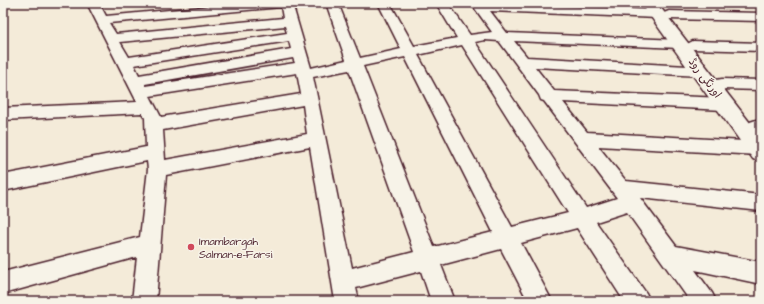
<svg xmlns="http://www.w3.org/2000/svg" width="764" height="304" font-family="'Architects Daughter','Playpen Sans Arabic',sans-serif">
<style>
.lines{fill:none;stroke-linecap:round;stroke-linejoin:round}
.minor-casing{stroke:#4a1f2b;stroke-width:3}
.major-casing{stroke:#4a1f2b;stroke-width:3}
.minor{fill:#f7f3e8;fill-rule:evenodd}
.major{fill:#f7f3e8;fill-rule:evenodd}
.poi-dot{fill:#d1495b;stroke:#f7f3e8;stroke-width:1.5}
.labels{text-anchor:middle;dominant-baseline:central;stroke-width:3;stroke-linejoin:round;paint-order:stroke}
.street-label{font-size:11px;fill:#4a1f2b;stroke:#f7f3e8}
.poi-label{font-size:11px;fill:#4a1f2b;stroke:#f7f3e8;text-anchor:start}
</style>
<rect width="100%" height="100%" fill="#f4ebd9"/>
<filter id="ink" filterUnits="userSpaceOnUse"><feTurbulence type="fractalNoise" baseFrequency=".025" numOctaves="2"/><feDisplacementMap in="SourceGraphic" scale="8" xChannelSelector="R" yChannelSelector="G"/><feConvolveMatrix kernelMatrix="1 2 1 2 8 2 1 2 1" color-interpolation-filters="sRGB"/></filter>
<g filter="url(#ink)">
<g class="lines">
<!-- minor casing -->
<g class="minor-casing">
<path id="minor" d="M87,3H99L106,16L244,3H292L311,68L346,60L326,3H338L360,58L401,49L378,3H390L414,46L457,38L436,3H448L470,35L492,32L471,3L658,10L664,13L669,11L761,13V21L669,19L663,16L658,18L490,11L507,33L680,40L685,41L687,44L693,41L761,43V51L693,49L688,48L686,45L680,48L514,41L527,57L705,67L708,71L705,75L700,76L535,67L554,91L724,98L730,100L732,104L730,108L724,110L563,102L587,132L761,142V154L758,155L598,146L626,181L761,195V211L640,198L676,246L761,262V284L695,270L712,293L716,301H690L627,212L596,222L646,293L650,301H624L577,228L521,243L552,301H528L501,249L441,265L455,301H431L421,271L356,288L359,301H335L310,147L166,175L156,301H132L137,257L3,294V272L140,237L148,169L147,161L3,191V175L146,147L145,118L142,113L3,120V108L137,102ZM281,7L283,18L116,34L109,23ZM285,26L287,33L129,57L120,42ZM485,40L499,41L539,95L541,100L544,101L617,198L586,208L475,42ZM289,41L291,49L139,75L134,65ZM462,45L568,213L512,227L418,55ZM405,57L493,232L434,247L363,66ZM293,58L295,63L145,86V84ZM349,70L414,252L352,268L313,77ZM297,73L301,94L161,117L150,96ZM303,105L307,134L165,160L163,130Z
M722,79L761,80V90L722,89L716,88L714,84L716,80Z
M756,120L761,121V133L750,130L747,126L750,122Z"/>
</g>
<!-- major casing -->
<g class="major-casing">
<path id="major" d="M641,3H657L761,137V162L753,159Z"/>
</g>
<!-- minor -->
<use href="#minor" class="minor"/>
<!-- major -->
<use href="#major" class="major"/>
</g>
</g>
<!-- markers -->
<circle class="poi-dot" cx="191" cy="247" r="4"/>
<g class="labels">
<!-- street labels -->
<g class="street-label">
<text transform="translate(705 78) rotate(53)">اورنگی روڈ</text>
</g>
<!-- poi labels -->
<g class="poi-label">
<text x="199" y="241">Imambargah<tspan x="199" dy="13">Salman-e-Farsi</tspan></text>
</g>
</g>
<!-- margin -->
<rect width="764" height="304" fill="none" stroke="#f7f3e8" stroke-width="16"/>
<rect x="8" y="8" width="748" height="288" fill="none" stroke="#4a1f2b" stroke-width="1.5" filter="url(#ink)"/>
</svg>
